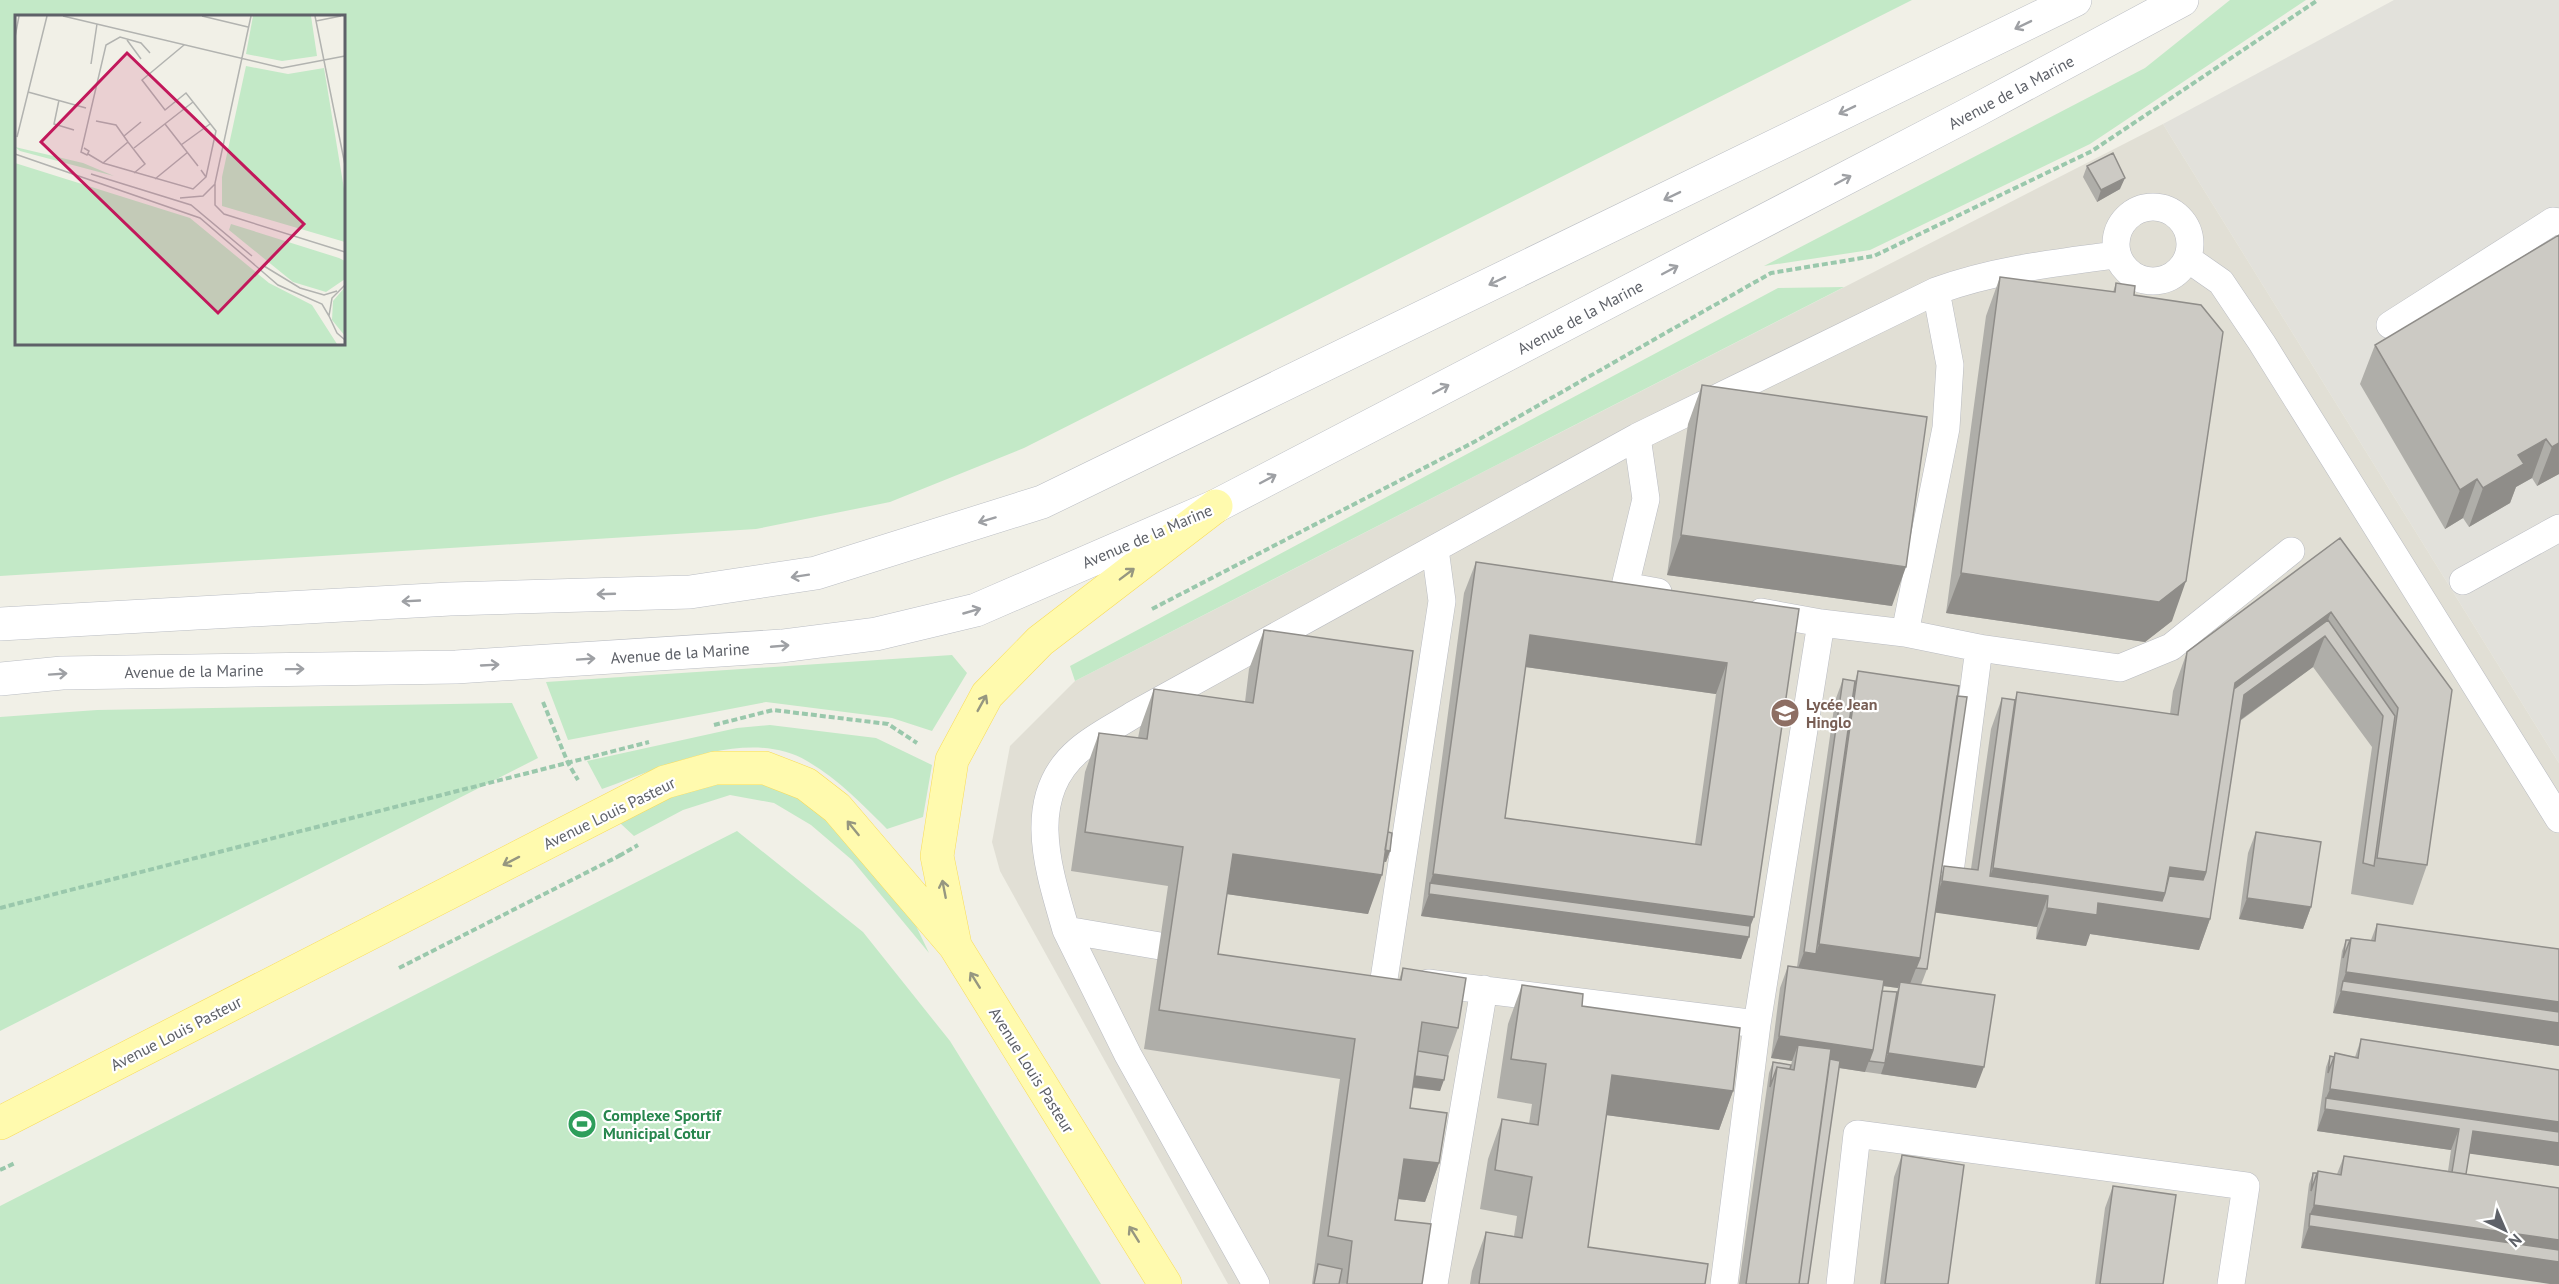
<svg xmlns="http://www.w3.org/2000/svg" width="2559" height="1284" font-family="'PT Sans',sans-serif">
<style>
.industrial{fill:#e2e1db}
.education{fill:#e1dfd5}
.green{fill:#c3e9c7;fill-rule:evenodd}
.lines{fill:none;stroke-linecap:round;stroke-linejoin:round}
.lane-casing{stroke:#b9bbc1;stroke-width:28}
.secondary-casing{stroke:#babdc3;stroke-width:34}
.primary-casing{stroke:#f9dc58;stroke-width:34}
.path{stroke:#9ac8ac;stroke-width:4;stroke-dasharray:6 3;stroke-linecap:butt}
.lane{stroke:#fff;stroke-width:27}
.secondary{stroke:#fff;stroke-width:33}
.primary{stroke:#fffaae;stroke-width:33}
.wall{fill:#afaea9;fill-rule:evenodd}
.shaded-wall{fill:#8f8d89}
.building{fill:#cccac4;stroke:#8f8d89;stroke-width:1.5;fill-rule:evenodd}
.oneway{stroke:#9ea0a4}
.oneway2{stroke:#969780}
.labels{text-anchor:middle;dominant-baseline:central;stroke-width:4.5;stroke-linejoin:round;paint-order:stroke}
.street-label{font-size:16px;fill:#5e6168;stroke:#fff}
.education-label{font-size:16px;font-weight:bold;fill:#785e54;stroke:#fff;text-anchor:start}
.leisure-label{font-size:16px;font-weight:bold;fill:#27864d;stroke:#fff;text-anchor:start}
.inset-road{fill:none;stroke:#b2b3b0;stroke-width:1.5}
.view{fill:#c2185b;fill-opacity:0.15;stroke:#c2185b;stroke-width:3}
.inset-edge{fill:none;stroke:#5e6168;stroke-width:3}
</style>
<rect width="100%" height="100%" fill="#f1f0e7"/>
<!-- industrial -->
<path class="industrial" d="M2394,0H2559V763L2163,124Z"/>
<!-- education -->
<path class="education" d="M2163,124L2559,763V1284H1228L1000,871L992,842L1010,746L1075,681Z"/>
<!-- green -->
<path class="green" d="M0,0H1912L1024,448L890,502L756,529L0,576ZM16,16H344V344H16Z
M2230,0H2306L2090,144L1870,250L1764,266L2145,68Z
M1844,287L1075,681L1070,666L1778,288Z
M952,655L967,673L932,731L892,718L766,702L568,740L546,682Z
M512,703L538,758L0,1031V717L97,710Z
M770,725L876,738L932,765L923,817L887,829C862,804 838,779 807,761C747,726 661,768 602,789L587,761L737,728Z
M728,777L806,793L907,907L929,953L852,860L811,825L774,803L730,795L683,810L634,836L620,823L670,796Z
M737,831L863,932L950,1041L1101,1284H0V1206Z"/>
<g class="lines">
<!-- lane casing -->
<g class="lane-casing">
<path id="lane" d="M2116 244a37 37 0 1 1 74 0a37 37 0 1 1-74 0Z
M2188,259L2221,282L2262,343L2559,819
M2390,325L2553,221L2559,222
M1637,437L1646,499L1625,586L1658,592
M2463,581L2559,528
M1761,612L1821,623L1905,633L1946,428L1950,365L1936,291
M1905,633L1979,648L2120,668L2171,647L2291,551
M1950,872L1979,648
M1066,930L1128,1055L1256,1284
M1160,946L1066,930C1049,871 1023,797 1079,750C1095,736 1116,726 1133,715L1637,437L1936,291C1994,270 2054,263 2115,255
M1384,979L1442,601L1435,549
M1428,983L1757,1024
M1434,1284L1484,989
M1724,1284L1757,1024L1821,623
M1840,1284L1857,1134L2246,1186L2231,1284"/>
</g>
<!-- secondary casing -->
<g class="secondary-casing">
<path id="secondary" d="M0,624L450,599L690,592L816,573L1042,502L2075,0
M0,679L62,673L456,667L782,646L876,634L976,610L1216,506L1975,111L2182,0"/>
</g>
<!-- primary casing -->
<g class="primary-casing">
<path id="primary" d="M955,945L937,856L952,760L987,695L1040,641L1216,506
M0,1123L665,782L715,768H765L806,784L837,808L955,946L1165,1284"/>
</g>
<!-- path -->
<path class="path" d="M1152,609L1474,442L1771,273L1874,256L2092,151L2318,0
M543,702L568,763L578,780
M714,725L773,710L888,724L917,743
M619,856L638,845
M0,908L649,742
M399,968L619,856L617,853
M0,1170L15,1163"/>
<!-- lane -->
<use href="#lane" class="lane"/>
<!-- secondary -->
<use href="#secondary" class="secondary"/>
<!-- primary -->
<use href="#primary" class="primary"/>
</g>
<!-- wall -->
<path class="wall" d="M2087,166L2120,189L2097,202L2083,177Z
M2559,235V474L2537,486L2532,478L2516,487L2510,503L2469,527L2463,518L2445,529L2360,384L2375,345Z
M2000,277L2113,292L2116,283L2134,295L2172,621L2145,642L1946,613L1986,316Z
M1702,385L1892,606L1667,575L1688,424Z
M2340,538L2452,690L2427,865L2413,905L2351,894L2372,747L2313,667L2240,721L2210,919L2199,950L2090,934L2086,946L2036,939L2037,927L1935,912L1927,969L1921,985L1976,1088L1839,1068L1808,1284H1739L1769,1073L1773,1062L1791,1065L1792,1061L1771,1058L1780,988L1788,966L1797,967L1835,701L1843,679L1855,681L1858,671L1941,876L1944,866L1971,869L1991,729L2002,698L2015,700L2017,692L2170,714L2173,691L2187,652ZM1883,986L1898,988L1897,992L1882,991Z
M1476,562L1799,609L1750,926L1741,959L1421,916L1464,593ZM1525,667L1716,694L1695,844L1505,818Z
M1264,630L1388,832L1390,851L1386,862L1384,861L1368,914L1227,894L1218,954L1399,980L1403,968L1458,1028L1448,1056L1440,1091L1413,1088L1410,1108L1439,1163L1425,1202L1398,1199L1395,1220L1422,1284H1312L1340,1079L1144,1049L1168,886L1071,871L1085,772L1099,733L1138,738L1140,728L1154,689L1245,702L1249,669Z
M2256,832L2311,907L2303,929L2239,919L2248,853Z
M2377,924L2559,949V1046L2333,1013L2342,951L2346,940H2350L2351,938L2371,940Z
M1522,985L1582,1006L1733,1091L1719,1130L1606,1115L1588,1247L1705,1284H1470L1472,1271L1486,1232L1514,1236L1517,1216L1480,1209L1488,1159L1502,1119L1529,1124L1532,1104L1497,1098L1508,1024Z
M2361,1039L2559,1070V1166L2469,1153L2466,1174L2301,1248L2309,1184L2313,1173L2337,1174L2344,1156L2448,1171L2451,1150L2317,1131L2326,1067L2330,1056L2334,1057L2335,1053L2355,1057Z
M1902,1155L1948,1284H1880L1894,1177Z
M2113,1186L2163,1284H2095L2105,1208Z"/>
<!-- shaded-wall -->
<path class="shaded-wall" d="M2125,178L2120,189L2097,202L2101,190Z
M2546,439L2532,478L2516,487L2510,503L2469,527L2483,488L2518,455Z
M2559,443V474L2537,486L2552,447Z
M2477,479L2463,518L2445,529L2460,490Z
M1681,535L1906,567L1892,606L1667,575Z
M1961,573L2186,581L2172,621L2145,642L1946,613Z
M2331,612L2321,638L2325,636L2313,667L2232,726L2228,716L2235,683Z
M1530,635L1727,663L1716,694L1518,666Z
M1379,849L1390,851L1386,862L1375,860Z
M1233,854L1382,875L1368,914L1219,893Z
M2170,867L2206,872L2210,919L2199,950L2090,934L2086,946L2036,939L2047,908L2048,896L2037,927L1931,912L1942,881L1986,887L1993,868Z
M1433,874L1754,917L1746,937H1749L1741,959L1421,916L1429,894L1430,883Z
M2247,898L2311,907L2303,929L2239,919Z
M1819,944L1920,958L1908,989L1900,982L1898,988L1796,974L1804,952L1816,954Z
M2346,972L2559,1002V1046L2333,1013L2341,991L2343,981L2335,1003Z
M1779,1036L1873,1050L1865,1072L1827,1066L1798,1045L1792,1061L1771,1058Z
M1888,1053L1984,1067L1976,1088L1881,1074Z
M1409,1075L1444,1080L1440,1091L1404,1086Z
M1612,1075L1733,1091L1719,1130L1598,1114Z
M2330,1089L2559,1122V1166L2465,1153L2459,1129L2451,1150L2317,1131L2325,1109L2326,1098Z
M1404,1159L1439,1163L1425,1202L1389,1198Z
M2314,1205L2559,1240V1284H2550L2301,1248L2309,1226L2310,1214Z"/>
<!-- building -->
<path class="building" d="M2113,153L2125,178L2101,190L2087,166Z
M2559,235V443L2552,447L2546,439L2518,455L2524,464L2483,488L2477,479L2460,490L2375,345Z
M2000,277L2115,292L2116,283L2135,286L2134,295L2201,305L2223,332L2186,581L2159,602L1961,573Z
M1702,385L1927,417L1906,567L1681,535Z
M2340,538L2452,690L2427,865L2377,858L2398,708L2331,612L2235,683L2206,872L2170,867L2165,893L1993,868L2017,692L2178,715L2187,652Z
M1476,562L1799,609L1754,917L1433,874ZM1530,635L1727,663L1701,845L1505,818Z
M2328,620L2395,716L2374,866L2363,863L2383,716L2325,636L2244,695L2210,919L2098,903L2097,915L2047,908L2048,896L1942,881L1944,866L1978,870L2002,698L2015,700L1990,876L2162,901L2165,893L2169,876L2203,880L2206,872L2234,689Z
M1264,630L1413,651L1382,875L1233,854L1218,954L1401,980L1403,968L1466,978L1458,1028L1422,1022L1410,1108L1447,1113L1439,1163L1404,1159L1395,1220L1431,1224L1422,1284H1347L1352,1241L1328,1236L1355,1039L1159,1010L1183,847L1085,832L1099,733L1147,739L1154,689L1253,703Z
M1858,671L1959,686L1920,958L1819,944Z
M1843,679L1855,681L1816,954L1804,952Z
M1957,696L1967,697L1927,969L1916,968L1920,958Z
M1388,832L1392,833L1390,851L1385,850Z
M2256,832L2321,842L2311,907L2247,898Z
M1430,883L1750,926L1749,937L1429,894Z
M2377,924L2559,949V1002L2346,972L2351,938L2375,941Z
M2346,940H2350L2343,958Z
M1788,966L1884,980L1873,1050L1779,1036Z
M2343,981L2559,1012V1023L2341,991Z
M1900,982L1995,995L1984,1067L1888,1053Z
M1522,985L1583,994L1582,1006L1740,1028L1733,1091L1612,1075L1588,1247L1708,1264L1705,1284H1479L1486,1232L1522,1238L1532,1177L1495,1170L1502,1119L1538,1125L1546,1064L1511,1059Z
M1882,991L1897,992L1885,1063L1869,1061L1873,1050Z
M2361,1039L2559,1070V1122L2330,1089L2335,1053L2358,1058Z
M1798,1045L1831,1049L1799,1284H1746L1777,1067L1794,1070Z
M1418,1051L1448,1056L1444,1080L1415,1076Z
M2330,1056L2334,1057L2328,1073Z
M1830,1059L1840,1061L1808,1284H1799Z
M1773,1062L1791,1065L1790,1069L1777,1067L1770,1087Z
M2326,1098L2559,1132V1143L2473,1131L2466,1174L2452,1172L2459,1129L2325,1109Z
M1902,1155L1964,1165L1948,1284H1885Z
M2344,1156L2559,1188V1240L2314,1205L2318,1171L2341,1175Z
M2313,1173H2317L2311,1191Z
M2113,1186L2176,1195L2163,1284H2100Z
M2310,1214L2559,1250V1262L2309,1226Z
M1318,1264L1342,1269L1339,1284H1314Z"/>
<!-- one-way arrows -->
<defs><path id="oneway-shaft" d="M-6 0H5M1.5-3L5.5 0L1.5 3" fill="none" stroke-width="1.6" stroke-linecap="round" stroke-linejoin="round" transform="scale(1.5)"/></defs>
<g class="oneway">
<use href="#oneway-shaft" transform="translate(2023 25) rotate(154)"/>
<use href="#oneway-shaft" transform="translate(1847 110) rotate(154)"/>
<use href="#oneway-shaft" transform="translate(1843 180) rotate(-28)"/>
<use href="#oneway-shaft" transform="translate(1672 196) rotate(154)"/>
<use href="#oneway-shaft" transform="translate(1670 270) rotate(-28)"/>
<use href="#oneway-shaft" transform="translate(1497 281) rotate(154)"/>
<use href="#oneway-shaft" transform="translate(1441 389) rotate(-28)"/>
<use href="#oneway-shaft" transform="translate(1268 479) rotate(-28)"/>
<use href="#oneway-shaft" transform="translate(987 520) rotate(163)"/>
<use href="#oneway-shaft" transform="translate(800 576) rotate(171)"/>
<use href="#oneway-shaft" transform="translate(606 594) rotate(178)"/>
<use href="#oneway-shaft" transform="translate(411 601) rotate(177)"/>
<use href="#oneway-shaft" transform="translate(972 611) rotate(-16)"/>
<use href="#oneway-shaft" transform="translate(780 646) rotate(-5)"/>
<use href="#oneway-shaft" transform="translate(586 659) rotate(-4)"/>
<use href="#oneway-shaft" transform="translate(490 665) rotate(-3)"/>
<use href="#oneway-shaft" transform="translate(295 669) rotate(-1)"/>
<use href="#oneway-shaft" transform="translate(58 674) rotate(-4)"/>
</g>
<g class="oneway2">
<use href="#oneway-shaft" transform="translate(1127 574) rotate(-37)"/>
<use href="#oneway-shaft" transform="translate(982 703) rotate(-61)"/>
<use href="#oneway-shaft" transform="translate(853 828) rotate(-129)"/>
<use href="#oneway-shaft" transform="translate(511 861) rotate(153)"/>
<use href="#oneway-shaft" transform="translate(944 889) rotate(-101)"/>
<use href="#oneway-shaft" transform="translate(975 980) rotate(-122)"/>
<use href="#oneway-shaft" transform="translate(1134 1234) rotate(-122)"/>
</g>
<!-- icons -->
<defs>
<g id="school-disc" transform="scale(1.5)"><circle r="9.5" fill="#8d6e63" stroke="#fff"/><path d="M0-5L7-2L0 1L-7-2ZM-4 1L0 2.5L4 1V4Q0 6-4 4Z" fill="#fff"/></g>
<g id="stadium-disc" transform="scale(1.5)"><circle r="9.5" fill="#2e9e5b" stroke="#fff"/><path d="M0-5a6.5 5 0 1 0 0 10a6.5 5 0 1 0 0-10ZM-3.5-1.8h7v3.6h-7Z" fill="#fff"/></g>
</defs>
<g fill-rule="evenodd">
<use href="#school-disc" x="1785" y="713"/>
<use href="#stadium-disc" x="582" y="1124"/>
</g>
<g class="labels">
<!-- street labels -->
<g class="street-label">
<text transform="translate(2011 92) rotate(-28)">Avenue de la Marine</text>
<text transform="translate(1580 317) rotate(-28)">Avenue de la Marine</text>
<text transform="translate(1147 536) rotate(-23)">Avenue de la Marine</text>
<text transform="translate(680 653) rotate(-4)">Avenue de la Marine</text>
<text transform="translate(194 671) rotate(-1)">Avenue de la Marine</text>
<text transform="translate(609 813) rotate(-26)">Avenue Louis Pasteur</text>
<text transform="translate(176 1033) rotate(-27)">Avenue Louis Pasteur</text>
<text transform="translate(1032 1070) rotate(58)">Avenue Louis Pasteur</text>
</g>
<!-- education labels -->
<g class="education-label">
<text x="1806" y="704">Lycée Jean<tspan x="1806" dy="18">Hinglo</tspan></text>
</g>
<!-- leisure labels -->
<g class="leisure-label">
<text x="603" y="1115">Complexe Sportif<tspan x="603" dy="18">Municipal Cotur</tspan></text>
</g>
</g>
<!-- overview -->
<g transform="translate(15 15)">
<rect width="330" height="330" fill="#f1f0e7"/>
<path d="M238,1H296L302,41L267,46L231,39ZM231,51L273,59L309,53L330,180V227L207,191V162ZM0,132L68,148L99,161L5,136ZM0,148L175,203L254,268L297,290L322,329H0ZM216,209L324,243L330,246V264L311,277L278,267L214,215ZM330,272V321L317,305L318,286Z" fill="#c3e9c7"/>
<path class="inset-road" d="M48,1L267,53L330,41M187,1L233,12M236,1L200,168V190L209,199L330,237M300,1L330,150M301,6L326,1M0,22L4,1M112,25L126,44M169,30L127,65L150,95L171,78L201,116L191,162M76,49L82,9M13,77L71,93M44,85L39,109L59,115M81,106L101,110L113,127M150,109L183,151M109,121L126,107M2,122L32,1M166,130L195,109M69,133L74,136L72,140L66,137L91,30L105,22L126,28L135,38M119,133L178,87M0,139L185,203L263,270L307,289L314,301M73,139L88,148L178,174L191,162L186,155M88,148L113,127L130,149L119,158M76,159L176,190L237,241M140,164L173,137M165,183L188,181L200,169M249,251L285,273L309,280L322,276M330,270L317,283L314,301L322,318L330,325"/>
<path class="view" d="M112,38L289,209L203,298L26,127Z"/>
<rect width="330" height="330" class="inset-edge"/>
</g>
<!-- north arrow -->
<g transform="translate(2505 1230) rotate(136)" stroke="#ffffff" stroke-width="4.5" paint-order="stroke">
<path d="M0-4.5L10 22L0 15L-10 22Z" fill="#5e6168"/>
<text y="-9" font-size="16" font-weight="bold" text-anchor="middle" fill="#5e6168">N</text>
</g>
</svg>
